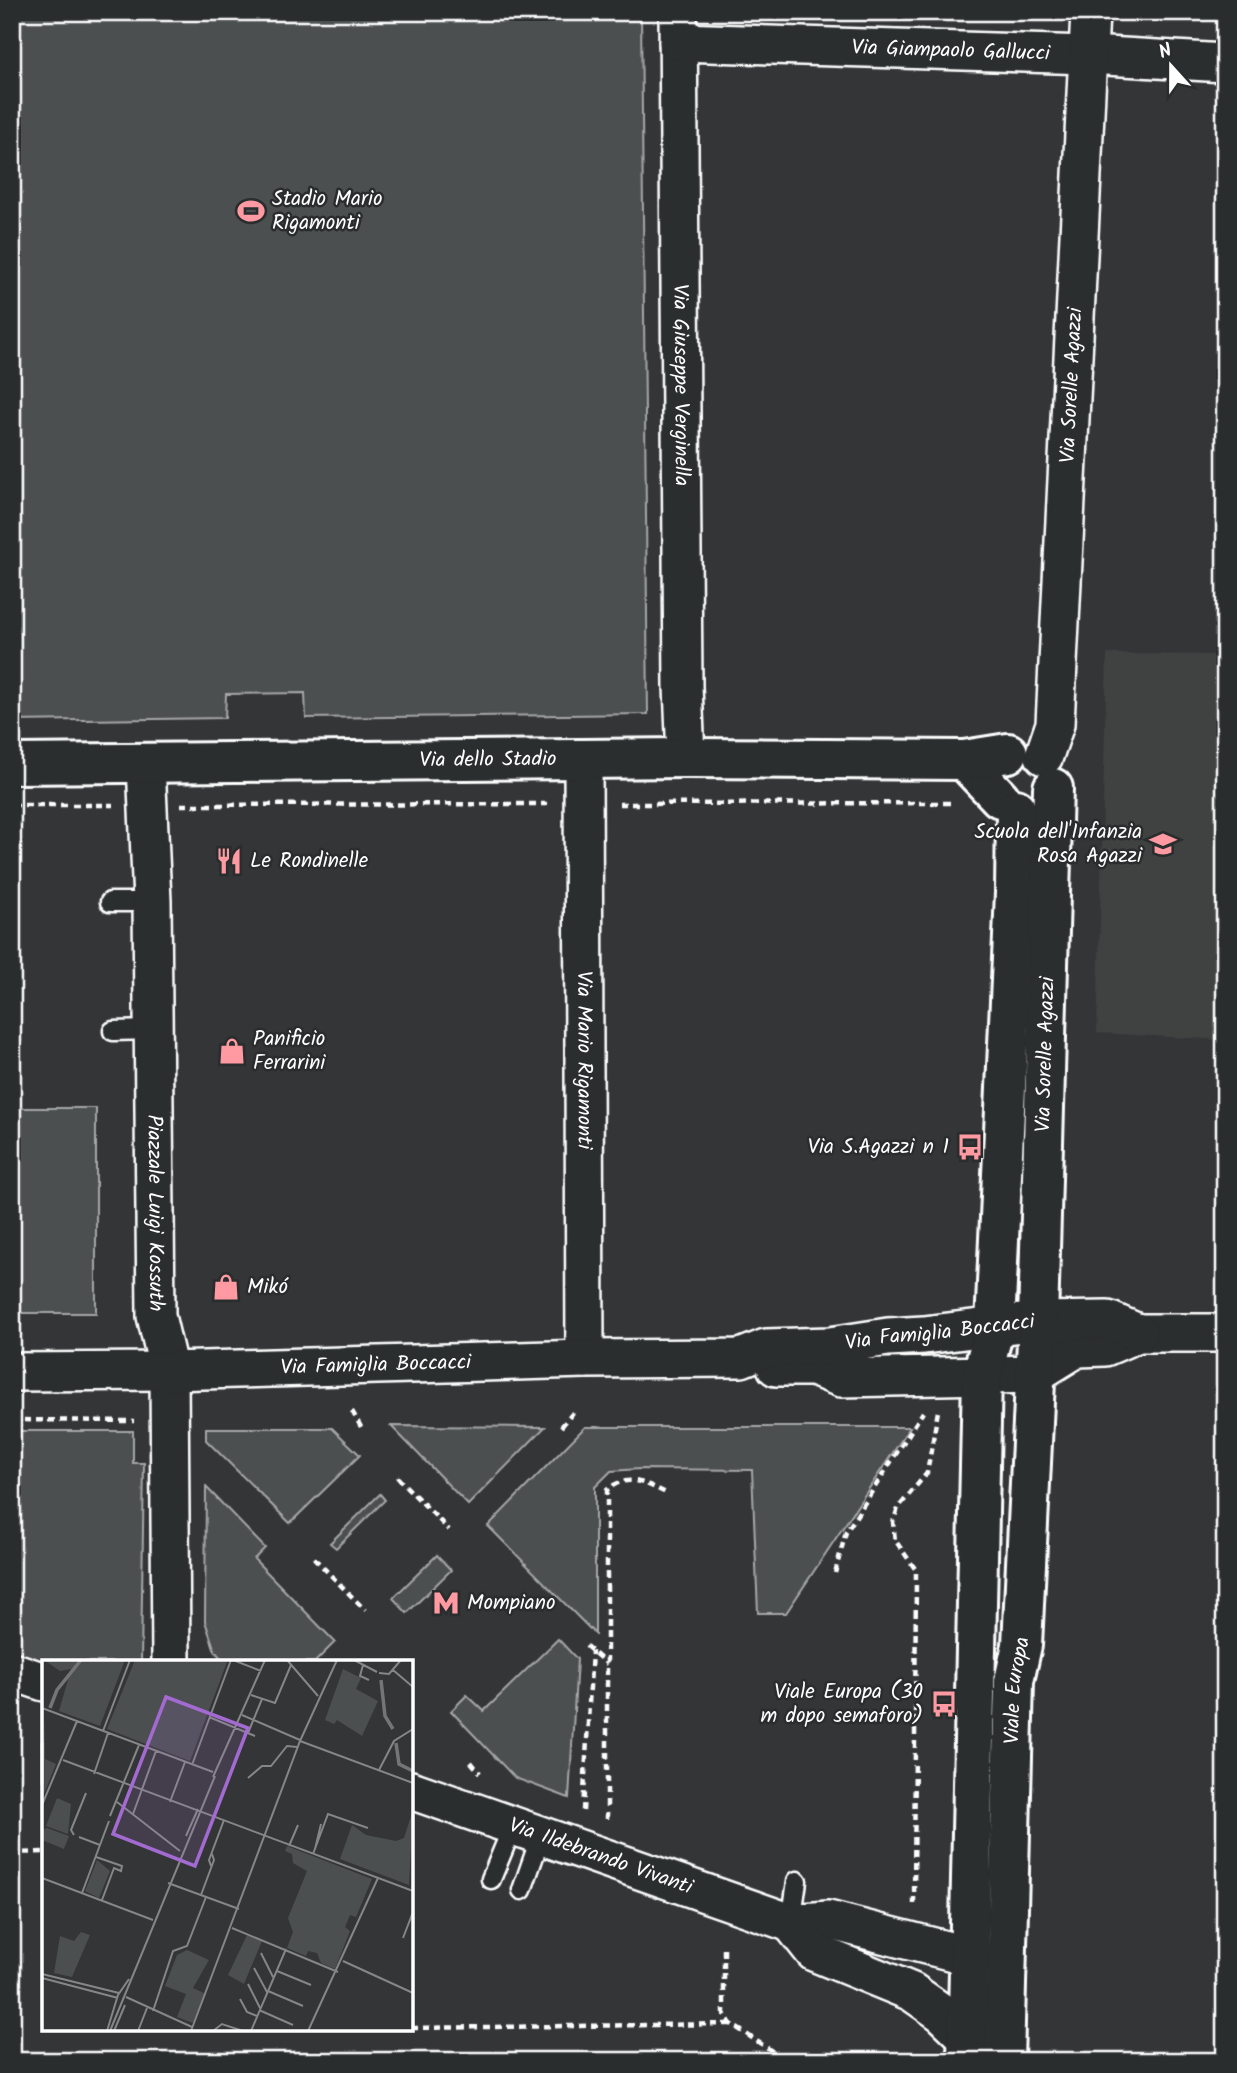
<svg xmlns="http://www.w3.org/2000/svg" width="1237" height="2073" font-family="Kalam,sans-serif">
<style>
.built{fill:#404243}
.green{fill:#4c4f50;stroke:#a6a7a8;stroke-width:2}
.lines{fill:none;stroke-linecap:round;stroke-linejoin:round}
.service-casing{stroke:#fff;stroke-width:23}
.minor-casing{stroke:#fff;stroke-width:42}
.tertiary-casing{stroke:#fff;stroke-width:44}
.path{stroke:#fff;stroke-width:4.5;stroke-dasharray:7 5;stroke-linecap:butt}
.service{stroke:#2a2d2e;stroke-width:18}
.minor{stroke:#2a2d2e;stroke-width:37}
.tertiary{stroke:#2a2d2e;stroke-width:38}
.labels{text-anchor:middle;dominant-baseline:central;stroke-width:5;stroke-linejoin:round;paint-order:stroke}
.street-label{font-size:21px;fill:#fff;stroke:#2a2d2e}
.poi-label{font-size:21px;fill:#fff;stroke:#2a2d2e;text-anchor:start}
.inset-river{fill:none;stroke:#737576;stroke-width:3.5}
.inset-road{fill:none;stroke:#858686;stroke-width:2}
.view{fill:#a36bd2;fill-opacity:0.15;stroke:#a36bd2;stroke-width:3.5}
.inset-edge{fill:none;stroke:#fff;stroke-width:3.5}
</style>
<rect width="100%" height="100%" fill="#333536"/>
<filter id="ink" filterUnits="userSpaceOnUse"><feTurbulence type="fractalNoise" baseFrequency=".0143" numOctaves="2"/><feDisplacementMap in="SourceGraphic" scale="14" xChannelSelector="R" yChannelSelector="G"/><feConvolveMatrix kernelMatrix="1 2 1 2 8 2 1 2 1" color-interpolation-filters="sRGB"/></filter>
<g filter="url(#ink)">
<!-- built -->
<path class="built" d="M1107,654L1225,655V1040L1097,1033Z"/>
<!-- green -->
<path class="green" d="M12,12H641L648,714L306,718L305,693L226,694L225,718L12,721Z
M12,1108H96V1313H12Z
M391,1426L545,1427L468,1505Z
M585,1427H910L786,1613H758L752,1470L639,1469L611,1471L595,1487V1634L488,1526Z
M206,1428H332L360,1455L290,1523L206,1440Z
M12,1431H133V1463H144L141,1662H44L12,1651Z
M206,1487L265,1548L254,1559L335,1642L315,1662H224L215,1651L205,1621Z
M380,1494L385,1500L336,1548L330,1543Z
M437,1555L451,1570L407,1613L393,1598Z
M558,1639L577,1659L569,1798L515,1778L451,1711L467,1695L484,1711Z"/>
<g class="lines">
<!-- service casing -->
<g class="service-casing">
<path id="service" d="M110,902H152
M113,1031L152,1030
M491,1879L513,1826
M522,1890L541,1836
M791,1923L797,1881"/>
</g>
<!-- minor casing -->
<g class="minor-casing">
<g id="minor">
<path id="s1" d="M678,12L683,686L686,758"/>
<path id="s2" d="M678,42L1089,55L1225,63"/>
<path id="s3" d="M1044,756L1055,724L1090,12"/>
<path id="s4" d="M583,759L585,1359"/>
<path id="s5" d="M146,763L152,902L156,1316L169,1371L171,1662"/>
<path d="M776,1367H813L841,1378L1035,1374L1077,1348L1105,1347L1138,1333H1225"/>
<path id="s6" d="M12,1372L169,1371L585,1359L741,1358L766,1348L830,1346L888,1337L924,1335L1038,1321L1108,1320L1138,1333"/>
<path d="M12,1671L44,1682"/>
<path id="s7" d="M411,1790L791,1923L828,1920L969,1956"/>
<path d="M791,1923L814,1952L912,1992L942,2013L967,2037"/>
</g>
</g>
<!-- tertiary casing -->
<g class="tertiary-casing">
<g id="tertiary">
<path d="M964,760L1000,798"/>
<path id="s8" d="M12,764L686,758L964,760L1008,753"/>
<path d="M967,2061L982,1375L995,1326L1015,893L1016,809"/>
<path id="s9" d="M1004,2061L1014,1681L1022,1645L1038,1321L1053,788"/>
</g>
</g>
<!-- path -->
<path class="path" d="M619,804L953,803
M12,805H113
M181,805L547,804
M352,1411L361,1427
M12,1420L134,1421
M561,1427L576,1409
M397,1477L449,1530
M314,1558L365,1610
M835,1573L846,1532L923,1412
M586,1646L607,1664
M471,1762L480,1773
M583,1811L592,1651
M607,1819V1490C628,1472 647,1484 668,1494
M12,1853L44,1852
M914,1904L916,1570L895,1540L893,1522L898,1508L927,1473L938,1411
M724,1949V2013L731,2024L787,2061
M411,2028L731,2024"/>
<!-- service -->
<use href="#service" class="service"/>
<!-- minor -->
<use href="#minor" class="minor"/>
<!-- tertiary -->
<use href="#tertiary" class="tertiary"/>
</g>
</g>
<!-- icons -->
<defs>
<g id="stadium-bare" transform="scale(2.1)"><path d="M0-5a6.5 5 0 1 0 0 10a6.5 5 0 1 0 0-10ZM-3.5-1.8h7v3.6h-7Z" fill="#ff9aa2" stroke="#2a2d2e" stroke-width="2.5" paint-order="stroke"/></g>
<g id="school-bare" transform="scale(2.1)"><path d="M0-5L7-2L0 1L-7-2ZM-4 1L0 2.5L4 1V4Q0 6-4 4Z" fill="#ff9aa2" stroke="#2a2d2e" stroke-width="2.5" paint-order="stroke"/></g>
<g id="restaurant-bare" transform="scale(2.1)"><path d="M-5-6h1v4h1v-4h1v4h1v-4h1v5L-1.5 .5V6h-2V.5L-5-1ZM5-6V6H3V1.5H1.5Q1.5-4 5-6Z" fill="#ff9aa2" stroke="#2a2d2e" stroke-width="2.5" paint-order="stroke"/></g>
<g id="shop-bare" transform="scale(2.1)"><path d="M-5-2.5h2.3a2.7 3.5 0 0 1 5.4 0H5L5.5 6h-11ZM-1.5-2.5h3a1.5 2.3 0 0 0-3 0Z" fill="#ff9aa2" stroke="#2a2d2e" stroke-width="2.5" paint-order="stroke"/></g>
<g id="bus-bare" transform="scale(2.1)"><path d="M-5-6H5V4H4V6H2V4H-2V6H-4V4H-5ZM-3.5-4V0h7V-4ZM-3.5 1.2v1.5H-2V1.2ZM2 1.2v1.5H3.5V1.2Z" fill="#ff9aa2" stroke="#2a2d2e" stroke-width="2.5" paint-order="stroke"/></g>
<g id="metro-bare" transform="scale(2.1)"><path d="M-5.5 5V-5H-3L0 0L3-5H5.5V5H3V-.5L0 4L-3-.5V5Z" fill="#ff9aa2" stroke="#2a2d2e" stroke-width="2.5" paint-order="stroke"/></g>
</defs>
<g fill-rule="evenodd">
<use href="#stadium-bare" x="251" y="211"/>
<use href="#school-bare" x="1163" y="844"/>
<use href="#restaurant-bare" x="229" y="861"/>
<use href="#shop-bare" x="232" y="1051"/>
<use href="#bus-bare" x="970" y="1147"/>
<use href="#shop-bare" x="226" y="1287"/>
<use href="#metro-bare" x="446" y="1603"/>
<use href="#bus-bare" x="944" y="1704"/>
</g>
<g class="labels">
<!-- street labels -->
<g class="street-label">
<text stroke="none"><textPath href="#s2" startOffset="273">Via Giampaolo Gallucci</textPath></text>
<text stroke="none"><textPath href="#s1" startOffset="373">Via Giuseppe Verginella</textPath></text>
<text stroke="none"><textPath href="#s3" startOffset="373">Via Sorelle Agazzi</textPath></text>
<text stroke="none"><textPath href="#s8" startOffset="476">Via dello Stadio</textPath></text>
<text stroke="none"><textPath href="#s9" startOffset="1008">Via Sorelle Agazzi</textPath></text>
<text stroke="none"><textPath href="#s4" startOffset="301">Via Mario Rigamonti</textPath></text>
<text stroke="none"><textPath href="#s5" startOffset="450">Piazzale Luigi Kossuth</textPath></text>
<text stroke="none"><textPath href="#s6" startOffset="931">Via Famiglia Boccacci</textPath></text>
<text stroke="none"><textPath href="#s6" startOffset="364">Via Famiglia Boccacci</textPath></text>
<text stroke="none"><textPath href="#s9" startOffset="371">Viale Europa</textPath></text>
<text stroke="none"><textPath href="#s7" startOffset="201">Via Ildebrando Vivanti</textPath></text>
</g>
<!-- poi labels -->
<g class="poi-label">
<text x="272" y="199">Stadio Mario<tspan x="272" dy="24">Rigamonti</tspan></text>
<text x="1142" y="832" text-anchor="end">Scuola dell'Infanzia<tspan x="1142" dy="24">Rosa Agazzi</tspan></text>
<text x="250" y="861">Le Rondinelle</text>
<text x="253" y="1039">Panificio<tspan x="253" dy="24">Ferrarini</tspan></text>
<text x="949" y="1147" text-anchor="end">Via S.Agazzi n 1</text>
<text x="247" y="1287">Mikó</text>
<text x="467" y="1603">Mompiano</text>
<text x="923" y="1692" text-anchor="end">Viale Europa (30<tspan x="923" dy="24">m dopo semaforo)</tspan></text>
</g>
</g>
<!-- overview -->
<g transform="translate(42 1660)">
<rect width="371" height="371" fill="#333536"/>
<path d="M2,0H83L58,66L17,51L29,9L18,11ZM93,0L185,2L148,101L65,69ZM301,9L319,18L314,29L336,41L320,76L295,60L292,64L283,60ZM3,56V99L14,104L0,139ZM15,138L29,144L26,174L4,166ZM371,150L367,225L298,199L310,165L324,175L354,181L362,178ZM5,168L27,176L22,189L0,180V170ZM245,186L330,219L314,257L308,255L303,267L308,271L293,309L279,303L275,293L266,291L264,296L245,288L251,272L246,258L265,211L251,203L250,194L243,191ZM55,200L68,211L57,238L43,231ZM39,272L48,275L30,317L12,313L18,276L32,281ZM205,275L220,281L202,324L186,315ZM145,290L167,300L151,328L164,334L151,363L135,357L144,334L123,326L135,295Z" fill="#4c4f50"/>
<path class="inset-river" d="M339,20L343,56L351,69M8,48L15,30L39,0M0,83V125M354,83L357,104L371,111"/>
<path class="inset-road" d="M191,0L219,11M245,0L276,36M312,0L335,12M321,5L318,16L327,20M351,10L371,27M337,13L347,14L359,0M209,35L233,43L249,5M0,48L171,112M200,55L258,80M167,57L213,76M61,71L88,0M206,73L220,39M258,81L371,123M21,100L371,231M150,105L189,0M337,110L352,81L371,69M52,114L66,73M171,117L223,0M206,118L220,106H229L245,86L255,87M75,142L138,191M128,142L143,102M0,145L35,61M91,154L114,91M68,156L97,85M32,175L29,170L44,133M144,176L156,149M37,177L58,185M247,186L256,165M273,189L279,164M271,194L286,154L326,168M54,197L80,206L79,211L72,208L60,240M169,206L167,200L182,160M0,218L111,260M126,223L197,249M40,233L67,161M159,235L172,200L170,194M190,268L296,312M361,278L371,252M219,293L231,317M301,301L371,333M212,308L225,332M235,311L269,325M0,314L77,333M0,318L76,338M206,324L218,348M226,331L261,346M84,337L150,367M198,339L205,352L215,356M217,350L251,365M111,351L131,291L145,286L164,237M65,371L76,335L87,319M68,371L173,116M72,371L83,345M96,371L105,348M149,371L258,81L295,0M171,371L180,364L201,371M209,371L244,289M266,371L336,218"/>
<path class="view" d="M124,37L206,68L153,206L71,174Z"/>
<rect width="371" height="371" class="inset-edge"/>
</g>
<!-- margin -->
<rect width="1237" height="2073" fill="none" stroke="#2a2d2e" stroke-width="42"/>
<rect x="21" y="21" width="1195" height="2031" fill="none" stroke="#fff" stroke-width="2.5" filter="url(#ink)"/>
<!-- north arrow -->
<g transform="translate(1171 66) rotate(339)" stroke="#2a2d2e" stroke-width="5" paint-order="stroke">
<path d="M0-5L12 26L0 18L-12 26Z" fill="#ffffff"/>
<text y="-10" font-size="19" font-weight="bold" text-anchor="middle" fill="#ffffff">N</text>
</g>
</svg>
